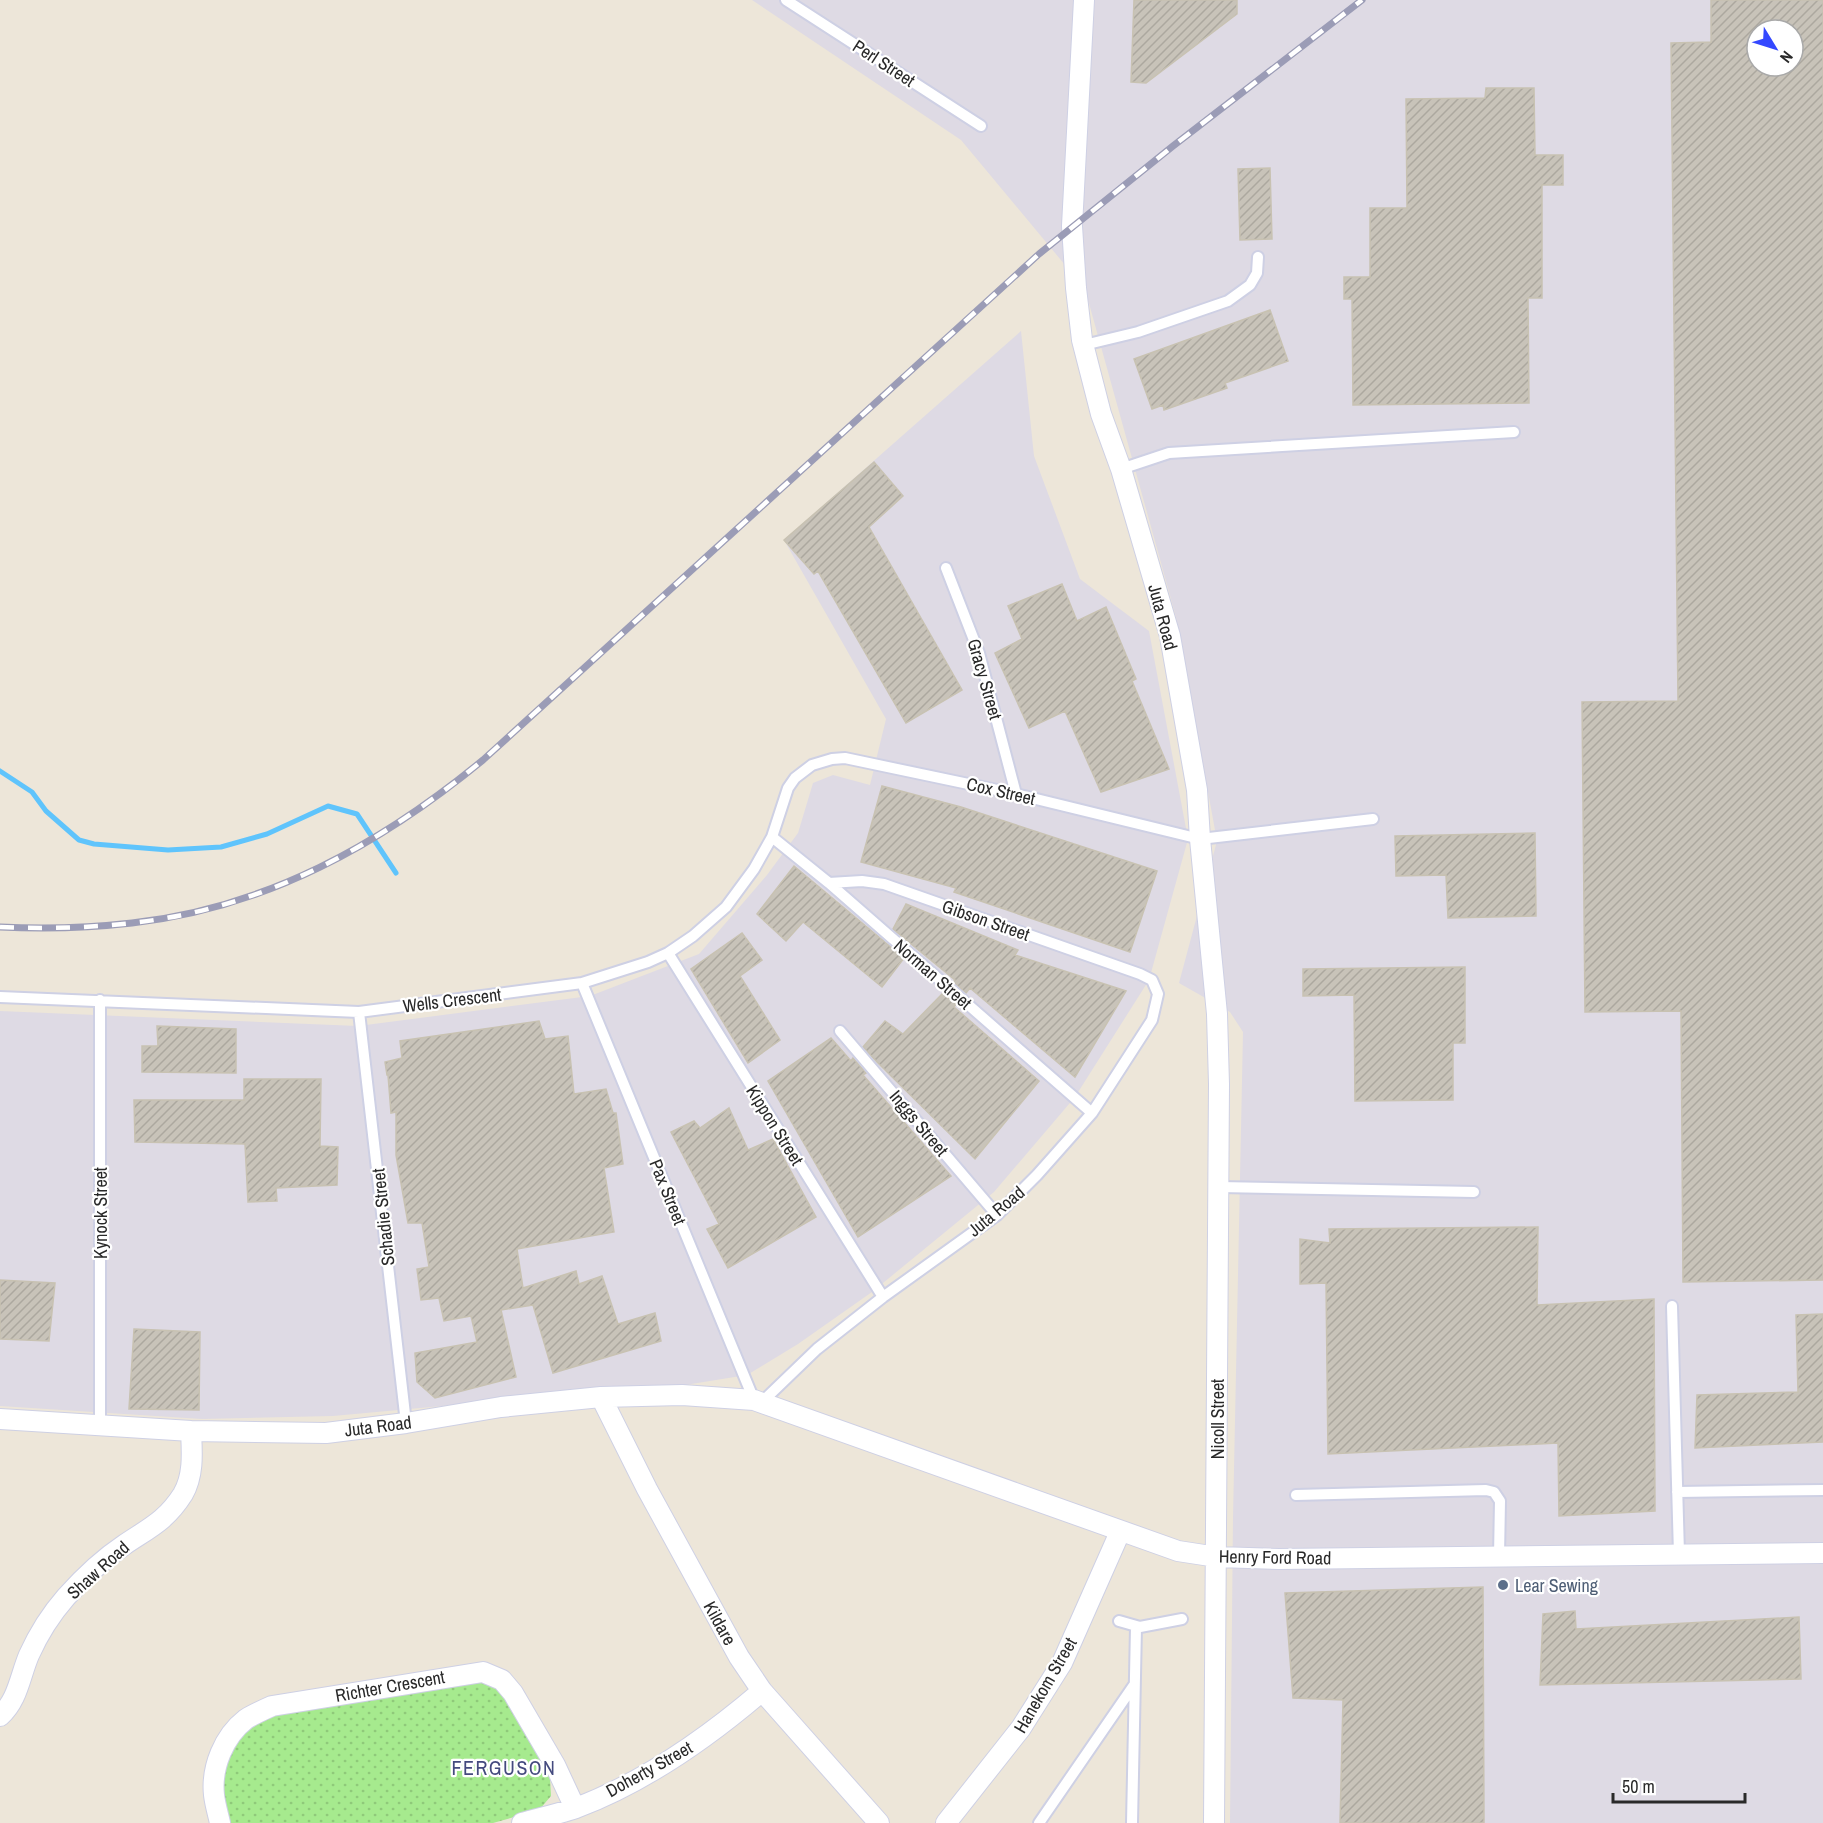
<svg xmlns="http://www.w3.org/2000/svg" width="1823" height="1823" font-family="'Archivo Narrow',sans-serif">
<style>
.industrial{fill:#dedae4;fill-rule:evenodd}
.park{fill:url(#park-dots)}
.lines{fill:none;stroke-linecap:round;stroke-linejoin:round}
.stream{stroke:#5fc4fc;stroke-width:5}
.building{fill:url(#building-hatch);stroke:#c8c2b2;stroke-width:1.5;fill-rule:evenodd}
.lane-casing{stroke:#ced0e4;stroke-width:14}
.street-casing{stroke:#ced0e4;stroke-width:22}
.lane{stroke:#fff;stroke-width:10}
.street{stroke:#fff;stroke-width:20}
.rail-casing{stroke:#9b9cb6;stroke-width:7}
.rail{stroke:#fff;stroke-width:4.5;stroke-dasharray:14;stroke-linecap:butt}
.service-dot{fill:#5c6f8a;stroke:#fff;stroke-width:2}
.labels{text-anchor:middle;dominant-baseline:central;stroke-width:4.5;stroke-linejoin:round;paint-order:stroke}
.street-label{font-size:18px;fill:#292929;stroke:#fff}
.service-label{font-size:18px;fill:#4e5e75;stroke:#fff;text-anchor:start}
.neighbourhood-label{font-size:20px;letter-spacing:1.5px;fill:#444a7e;stroke:#fff}
</style>
<defs>
<pattern id="park-dots" width="8" height="8" patternUnits="userSpaceOnUse" patternTransform="scale(1.5)"><rect width="8" height="8" fill="#a6ea8e"/><path d="M2 2h.1M6 6h.1" fill="none" stroke="#8fc97a" stroke-width="1.8" stroke-linecap="round"/></pattern>
<pattern id="building-hatch" width="6" height="6" patternUnits="userSpaceOnUse" patternTransform="scale(1.5)"><rect width="6" height="6" fill="#c8c3b9"/><path d="M-1 1l2-2M0 6l6-6M5 7l2-2" fill="none" stroke="#aca89f"/></pattern>
</defs>
<rect width="100%" height="100%" fill="#ede6d9"/>
<!-- industrial -->
<path class="industrial" d="M752,0H1823V1823H1230L1233,1518L1243,1032L1230,1012L1179,983L1217,841L1176,617L1085,289L961,140ZM1757,30H1793V66H1757Z
M1021,331L1034,456L1080,579L1149,631L1188,839L1149,980L1075,1097L994,1192L872,1292L798,1344L747,1375L654,1390L530,1398L333,1416L202,1419L0,1406V1011L358,1026L590,996L699,954L767,875L798,833L813,783L833,775L870,785L886,719L784,540Z"/>
<!-- park -->
<path class="park" d="M480,1681L490,1683L504,1694L550,1778L551,1796L539,1810L493,1823H230C226,1808 221,1792 223,1776C227,1747 249,1724 276,1715Z"/>
<g class="lines">
<!-- stream -->
<path class="stream" d="M0,771L32,792L46,811L79,840L94,844L168,850L221,847L267,834L328,806L357,814L396,873"/>
</g>
<!-- building -->
<path class="building" d="M1134,0H1237V14L1146,83L1131,82Z
M1711,0H1823V1280L1683,1282L1681,1011L1585,1012L1582,702L1678,701L1671,43L1711,42ZM1757,30H1793V66H1757Z
M1486,88H1534L1535,155H1563V185H1542V298H1528L1529,403L1353,405L1352,299H1344V277H1370V208H1407L1406,99L1485,98Z
M1270,168L1272,239L1240,240L1238,169Z
M1270,310L1288,361L1225,383L1227,388L1164,410L1163,405L1152,409L1134,359Z
M874,462L903,496L869,527L962,690L906,723L818,571L814,574L784,540Z
M1062,584L1077,621L1106,607L1136,679L1132,681L1169,769L1101,792L1065,711L1029,728L995,653L1022,639L1008,606Z
M882,786L961,807L1157,871L1130,952L954,892L956,888L861,862Z
M1535,833L1536,916L1448,918L1446,875L1396,876L1395,836Z
M794,866L904,958L882,987L803,922L786,941L757,914Z
M906,904L1018,950L1015,955L1126,991L1075,1077L970,988L966,993L953,982L955,980L893,929Z
M742,933L762,960L740,976L780,1040L748,1063L691,969Z
M1465,967V1043H1453V1100L1355,1101L1354,995L1303,996V969Z
M943,993L956,1004L954,1007L1039,1081L975,1159L877,1062L863,1047L885,1021L903,1034Z
M539,1021L545,1039L568,1036L574,1094L606,1089L613,1113H616L623,1164L604,1168L614,1232L517,1249L523,1288L576,1271L579,1284L602,1276L618,1324L655,1313L661,1341L553,1373L533,1305L501,1310L516,1377L435,1398L417,1382L415,1353L477,1342L471,1316L444,1321L439,1298L421,1300L417,1269L429,1267L422,1223H408L396,1155V1112L391,1113L388,1075H387L385,1062L402,1058L400,1041Z
M157,1026L236,1029V1073L142,1072V1046H158Z
M831,1038L851,1061L853,1058L866,1073L863,1075L951,1176L858,1237L768,1081Z
M244,1079H321L320,1146L338,1147L337,1185L276,1188L277,1201L248,1202L245,1144L135,1142L134,1100H244Z
M729,1108L748,1150L773,1139L816,1217L728,1268L707,1229L719,1224L671,1132L694,1121L700,1128Z
M1538,1227L1537,1305L1654,1299L1655,1511L1559,1516L1558,1443L1328,1454L1326,1283L1300,1284V1239L1330,1243L1329,1229Z
M0,1280L55,1283L49,1341L0,1339Z
M1823,1314V1442L1695,1448L1697,1395L1798,1392L1796,1315Z
M134,1329L200,1332L199,1410L129,1409Z
M1483,1587L1484,1823H1340L1343,1700L1293,1698L1285,1593Z
M1575,1611L1576,1629L1799,1617L1801,1679L1540,1685L1543,1614Z"/>
<g class="lines">
<!-- lane casing -->
<g class="lane-casing">
<path id="lane" d="M786,0L981,126
M1084,345L1138,332L1228,301L1250,285L1257,273L1258,257
M1121,469L1169,453L1514,432
M946,568L979,653L1016,794
M772,837L829,883L1092,1113
M668,953L883,1297
M582,983L754,1400
M0,997L359,1012L582,983L648,962L668,953L693,936L726,907L754,869L772,837L788,788L795,778L812,765L832,759L845,758L1016,794L1200,839L1373,819
M359,1012L406,1423
M840,1031L997,1215
M1219,1187L1474,1192
M1672,1306L1679,1554
M761,1403L817,1349L883,1297L997,1215L1037,1175L1092,1113L1152,1020L1158,994L1152,980L1140,974L884,884L862,881L829,883
M100,1425V1000
M1677,1492L1823,1490
M1296,1495L1486,1490L1494,1492L1500,1501L1499,1556
M1119,1621L1140,1627L1182,1619
M1039,1823L1134,1685
M1132,1823L1136,1627"/>
</g>
<!-- street casing -->
<g class="street-casing">
<path id="street" d="M1084,0L1072,226L1076,288L1082,340L1101,414L1121,469L1170,636L1197,790L1200,839L1217,1014L1219,1084L1214,1823
M601,1397L647,1489L739,1657L762,1691L879,1823
M0,1419L191,1431L326,1433L406,1423L501,1407L601,1397L682,1395L754,1400L1178,1551L1217,1557L1279,1559L1823,1553
M0,1716C18,1700 20,1676 29,1655C38,1635 52,1613 66,1597C83,1578 103,1559 124,1545C149,1528 166,1521 183,1494C194,1475 192,1452 191,1431
M220,1823C218,1814 215,1804 214,1795C211,1767 224,1736 246,1719C254,1714 263,1710 272,1706L483,1672L502,1680L513,1693L555,1765L575,1808
M522,1823C540,1818 558,1814 576,1808C645,1782 706,1739 762,1691
M946,1823L1021,1728L1062,1663L1120,1532"/>
</g>
<!-- lane -->
<use href="#lane" class="lane"/>
<!-- street -->
<use href="#street" class="street"/>
<!-- rail casing -->
<g class="rail-casing">
<path id="rail" d="M0,927C44,929 88,928 132,923C266,908 381,844 483,760L1039,254L1173,146L1362,0"/>
</g>
<!-- rail -->
<use href="#rail" class="rail"/>
</g>
<!-- markers -->
<circle class="service-dot" cx="1503" cy="1585" r="6"/>
<g class="labels">
<!-- street labels -->
<g class="street-label">
<text transform="translate(884 63) rotate(33)">Perl Street</text>
<text transform="translate(1163 617) rotate(75)">Juta Road</text>
<text transform="translate(985 679) rotate(74)">Gracy Street</text>
<text transform="translate(1001 791) rotate(13)">Cox Street</text>
<text transform="translate(986 920) rotate(19)">Gibson Street</text>
<text transform="translate(933 974) rotate(41)">Norman Street</text>
<text transform="translate(452 1000) rotate(-7)">Wells Crescent</text>
<text transform="translate(919 1123) rotate(50)">Inggs Street</text>
<text transform="translate(775 1125) rotate(58)">Kippon Street</text>
<text transform="translate(668 1192) rotate(68)">Pax Street</text>
<text transform="translate(996 1211) rotate(-40)">Juta Road</text>
<text transform="translate(100 1213) rotate(-90)">Kynock Street</text>
<text transform="translate(383 1217) rotate(-96)">Schadie Street</text>
<text transform="translate(1217 1419) rotate(-90)">Nicoll Street</text>
<text transform="translate(378 1426) rotate(-7)">Juta Road</text>
<text transform="translate(1275 1557) rotate(1)">Henry Ford Road</text>
<text transform="translate(98 1570) rotate(-42)">Shaw Road</text>
<text transform="translate(720 1623) rotate(61)">Kildare</text>
<text transform="translate(1045 1685) rotate(-60)">Hanekom Street</text>
<text transform="translate(390 1686) rotate(-10)">Richter Crescent</text>
<text transform="translate(649 1769) rotate(-29)">Doherty Street</text>
</g>
<!-- service labels -->
<g class="service-label">
<text x="1515" y="1585">Lear Sewing</text>
</g>
<!-- neighbourhood labels -->
<g class="neighbourhood-label">
<text x="504" y="1767">FERGUSON</text>
</g>
</g>
<!-- north arrow -->
<g transform="translate(1775 48) rotate(128)"><circle r="28" fill="#ffffff" stroke="#a9a9a9" stroke-width="1.5"/>
<path d="M0-4.5L10 22L0 15L-10 22Z" fill="#3448ff"/>
<text y="-9" font-size="16" font-weight="bold" text-anchor="middle" fill="#292929">N</text>
</g>
<!-- scale -->
<path d="M1613 1793v9h132v-9" fill="none" stroke="#292929" stroke-width="3"/>
<text x="1622" y="1793" font-size="18" fill="#292929" stroke="#ffffff" stroke-width="4.5" paint-order="stroke">50 m</text>
</svg>
